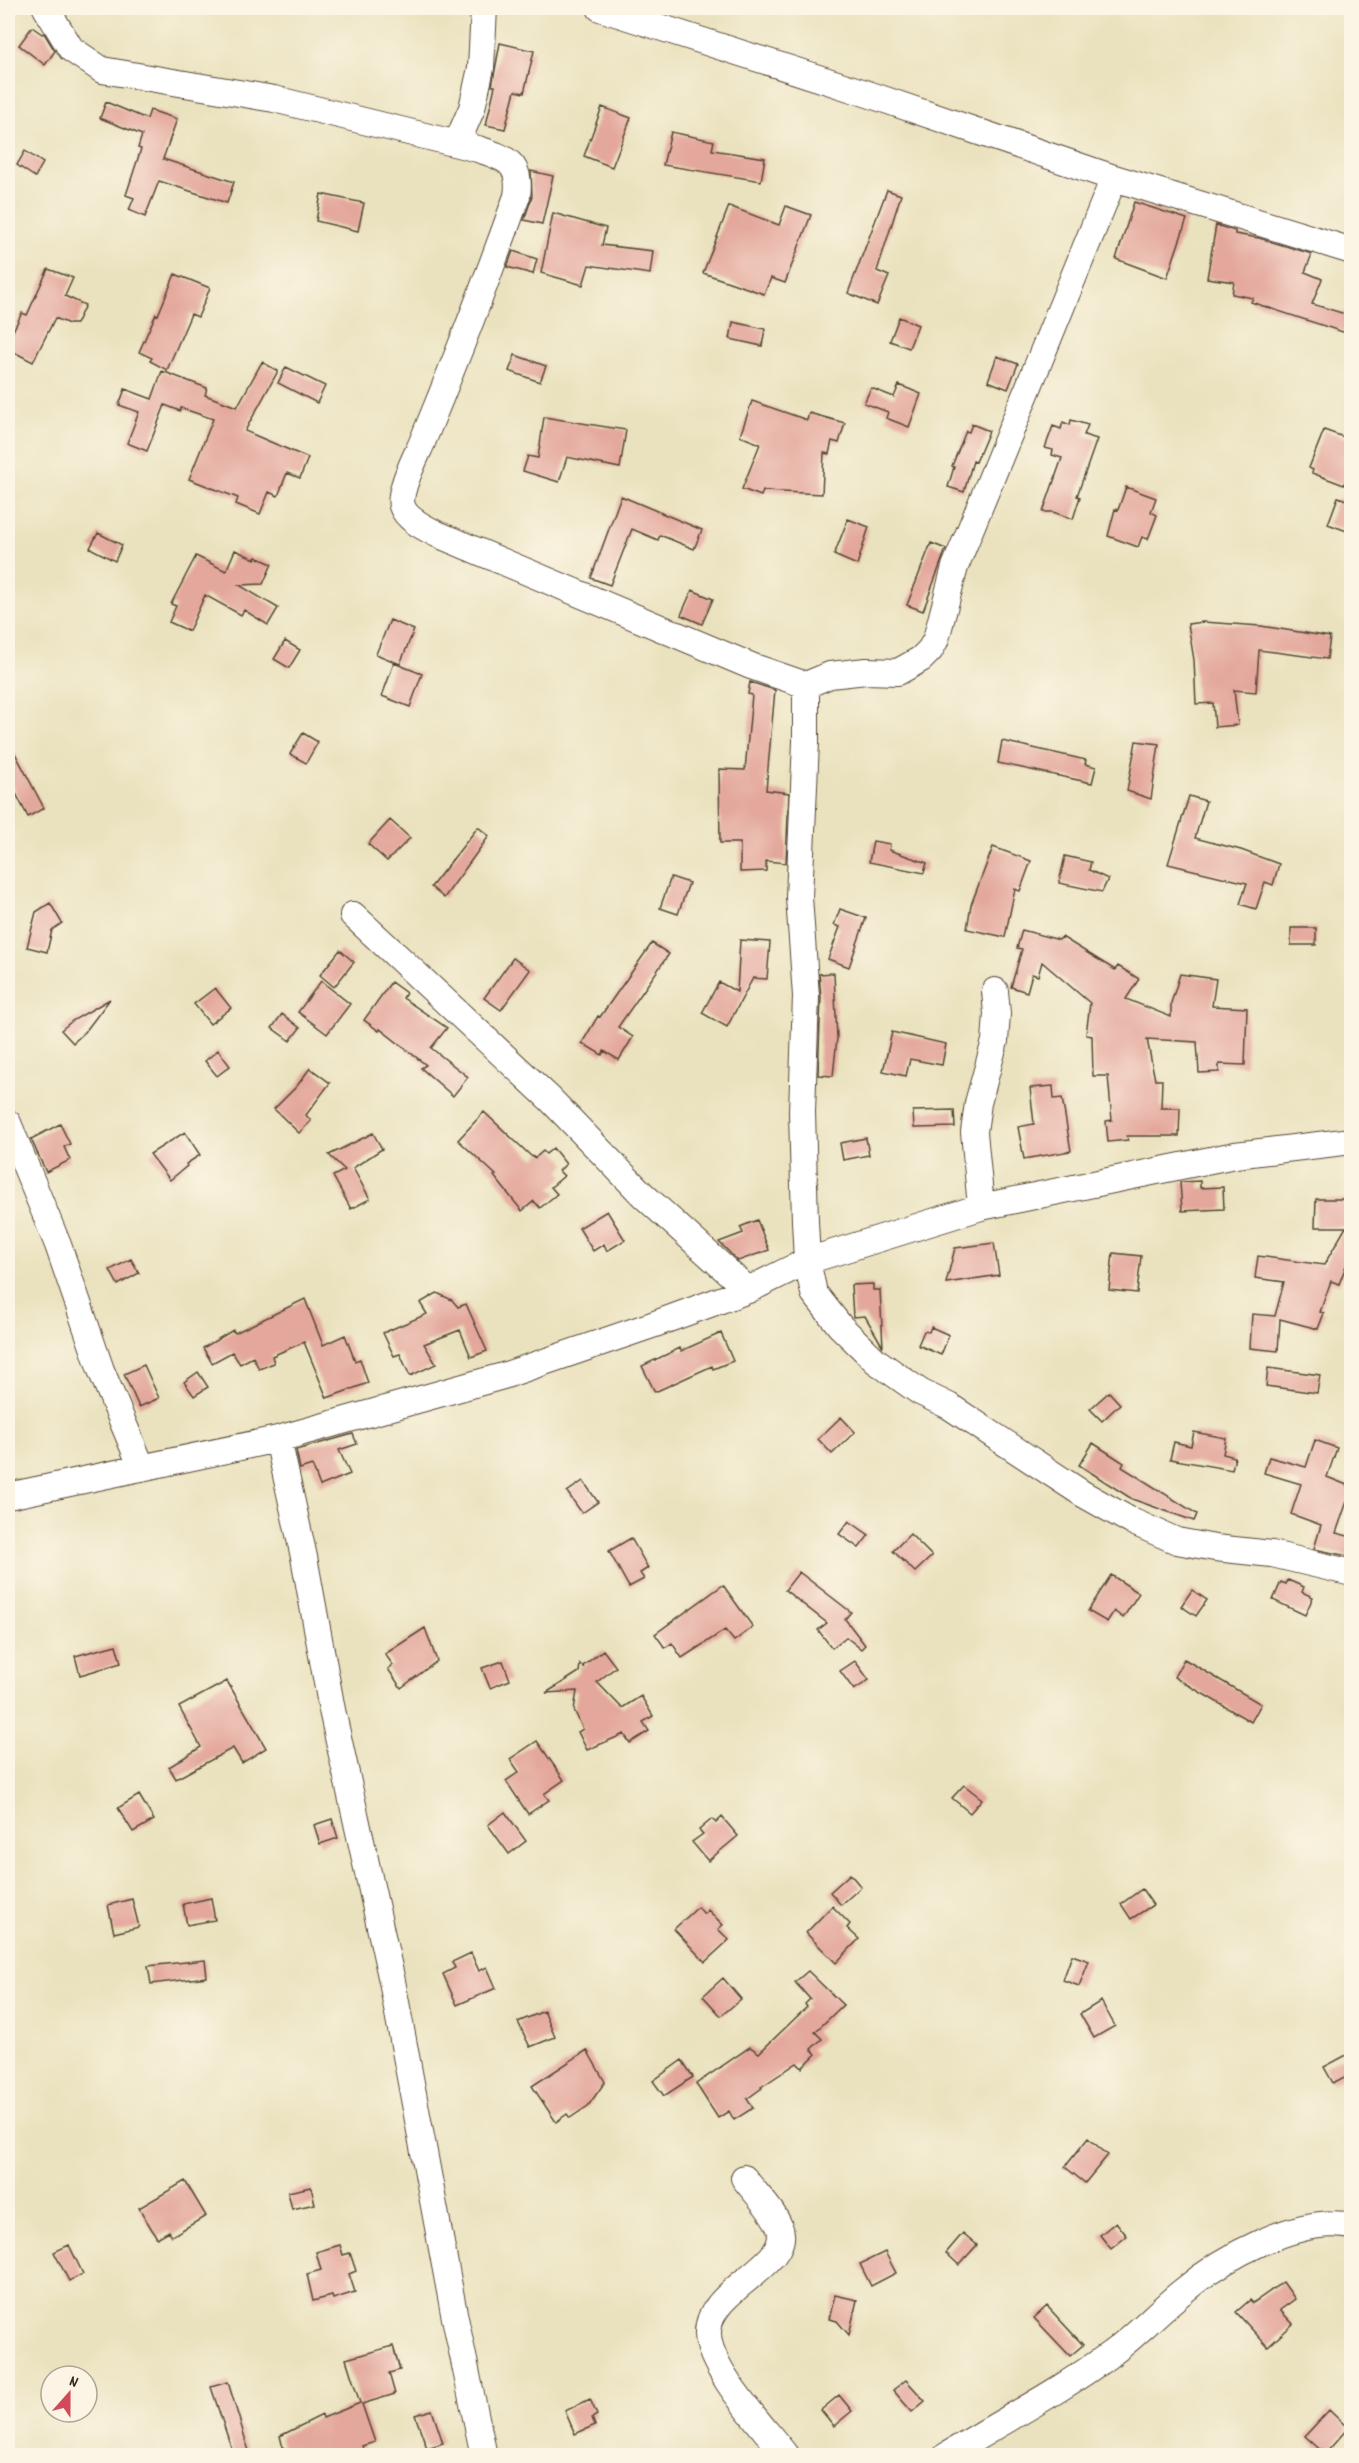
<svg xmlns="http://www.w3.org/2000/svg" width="1359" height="2463" font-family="Dekko,sans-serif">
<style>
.building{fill:#e4a79c}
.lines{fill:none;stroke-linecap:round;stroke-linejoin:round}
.street-casing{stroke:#554636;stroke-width:28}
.street{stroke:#fff;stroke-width:26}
</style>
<rect width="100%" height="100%" fill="#fcf5e5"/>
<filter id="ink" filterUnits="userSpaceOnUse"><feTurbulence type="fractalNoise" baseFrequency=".0167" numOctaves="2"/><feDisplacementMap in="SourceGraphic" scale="12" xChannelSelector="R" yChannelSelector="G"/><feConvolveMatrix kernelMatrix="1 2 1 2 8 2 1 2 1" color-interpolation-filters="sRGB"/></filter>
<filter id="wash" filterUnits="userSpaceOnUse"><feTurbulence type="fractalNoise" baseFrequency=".008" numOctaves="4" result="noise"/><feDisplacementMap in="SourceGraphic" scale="24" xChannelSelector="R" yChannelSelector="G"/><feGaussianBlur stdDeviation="1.35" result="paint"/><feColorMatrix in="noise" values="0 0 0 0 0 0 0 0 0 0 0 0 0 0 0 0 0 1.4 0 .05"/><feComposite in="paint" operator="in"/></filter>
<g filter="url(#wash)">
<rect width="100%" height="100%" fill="#eae2be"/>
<g id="blocks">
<!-- building -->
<path class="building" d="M32,27L42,34L44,33L55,51L45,65L19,45Z
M500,43L534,51L524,93L515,91L505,129L486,125L495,86H492Z
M106,102L147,119L150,110L177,119L163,159L234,182L227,203L159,181L145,217L129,210L134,198L126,195L141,149L138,148L142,135L100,118Z
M602,107L631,118L612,167L584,156Z
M671,132L714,141L712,150L765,158L761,181L663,165Z
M25,151L43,163L35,177L17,165Z
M531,171L553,176L542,224L524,220L532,197Z
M887,190L901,195L877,271L889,276L877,305L848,293Z
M321,194L364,203L358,231L316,221Z
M1134,202L1187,219L1167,278L1116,259Z
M729,206L779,225L786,206L811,215L785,283L771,278L764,294L703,273Z
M553,213L606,228L602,245L653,251L650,274L589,265L583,285L541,273Z
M1216,225L1235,231V234L1259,238L1312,254L1305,272L1322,279L1312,304L1352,316V335L1251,302L1253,298L1232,294L1234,282L1207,278Z
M513,251L537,259L533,274L507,267Z
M48,269L73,278L65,296L85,305L76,324H69L55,318L33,362L8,349V341L22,313L27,315Z
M175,274L210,288L198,317L191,314L167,370L150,361L152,358L139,352L156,314L158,315Z
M899,317L918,325L909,348L890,341Z
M733,322L765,329L762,346L730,339Z
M515,355L546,366L540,382L509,371Z
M997,356L1018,364L1008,389L988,381Z
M262,362L278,371L245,431L308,458L300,478L287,473L278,496L269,492L260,514L236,504L238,498L189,479L213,419L181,408L180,411L165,405L147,451L127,443L139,412L119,405L125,389L152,399L162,371L207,388L205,395L237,407Z
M286,367L325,386L317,403L278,383Z
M899,385L921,394L909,427L886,418L888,412L864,403L871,388L894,397Z
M752,401L807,420L809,413L845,423L839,443L832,441L829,454L824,453L822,494L763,491L761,496L742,489L760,444L740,436Z
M544,417L626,430L620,468L567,457L559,482L523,471L528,456L538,458Z
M1071,420L1088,425L1084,435L1097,439L1077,496L1080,497L1073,519L1053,512H1043L1062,458L1052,455L1053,450L1045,448L1053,426L1061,429L1063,422L1070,425Z
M972,424L989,431L976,462L973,461L964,492L948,487L954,467L952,466L966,431L969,432Z
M1324,430L1352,440V464L1344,485L1312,473L1313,470L1309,468Z
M1126,487L1156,498L1151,512L1157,515L1148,539L1142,537L1138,547L1108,536L1115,509L1118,510Z
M621,496L702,530L694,549L660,535L658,540L632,529L610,585L591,578Z
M1338,497L1352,502V533L1328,524Z
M848,519L869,527L857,565L834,555Z
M98,533L122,545L115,561L90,548Z
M931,543L946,549L923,611L907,605Z
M235,550L255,559L256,557L272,564L263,584L239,585L278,608L268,625L244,610L241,615L205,595L189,631L169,622L176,606L171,604L196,556L226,571Z
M692,590L713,599L702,624L681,615Z
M390,620L414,630L400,664L376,654Z
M1203,622L1261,626L1330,637L1327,659L1259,650L1256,692L1234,690L1238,725L1215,727L1213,703L1196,704L1194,660L1188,624Z
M285,641L300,650L289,668L274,659Z
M394,663L422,674L410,707L382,696Z
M750,682L775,690L766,790L789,793L786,863L766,861V871L740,872V843H720L719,769L745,770L752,695L748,694Z
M303,733L318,742L306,763L290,754Z
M8,740L44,808L28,817L8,778Z
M1002,741L1086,760L1085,764L1096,767L1092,783L998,763Z
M1136,741L1159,744L1151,799L1127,791Z
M1189,796L1206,801L1195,838L1241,850L1279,864L1273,885L1265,882L1256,909L1240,904L1247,883L1168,864Z
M390,820L410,838L387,861L368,844Z
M478,827L489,836L444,898L431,887Z
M873,841L890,844L889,850L927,863L924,873L869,862Z
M993,847L1031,861L1020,891L1015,889L1005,937L967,929L971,905Z
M1065,856L1091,862L1089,870L1108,879L1102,892L1059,883Z
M671,877L689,883L678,914L660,908Z
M50,903L62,923L52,930L47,952L27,947L36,912Z
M840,909L866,918L849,967L828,959L840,927L834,925Z
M1291,928H1316V945H1291Z
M1022,930L1059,940L1062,937L1115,970L1118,966L1139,979L1126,999L1171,1017V1003L1180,974L1216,979L1212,1006L1247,1008L1245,1065L1219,1064V1072L1199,1073L1197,1042L1147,1039L1155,1080H1162L1161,1108H1180L1179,1136H1127L1128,1140L1108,1142L1106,1121L1112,1120L1108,1076H1093L1092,1036L1086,1035L1090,1003L1042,962L1038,976L1032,974L1027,992L1011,987L1022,949L1017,948Z
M740,940L770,942L767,979L753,978L727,1027L702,1013L719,982L737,992Z
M652,943L669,954L618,1027L633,1037L619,1060L604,1051L602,1055L582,1043L598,1016L600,1017Z
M340,950L354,962L334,987L320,975Z
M513,958L530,970L501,1010L484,998Z
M834,973L837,1038L833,1076L818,1075L821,997L819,974Z
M321,981L350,1004L327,1034L298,1012Z
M391,982L406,993L403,998L447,1028L431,1048L468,1077L453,1096L421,1068L426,1065L380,1029L379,1031L364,1020Z
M215,988L231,1008L210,1024L194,1004Z
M110,999L85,1032L73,1043L61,1030L72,1021Z
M282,1014L300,1028L290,1041L272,1028Z
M892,1032L946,1044L942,1065L910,1059L906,1076L883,1071Z
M218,1050L230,1066L217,1076L205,1061Z
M310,1068L330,1083L306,1115L311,1121L299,1133L274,1109L297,1086Z
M1053,1086L1054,1099L1062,1098L1071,1151L1024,1159L1018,1127L1034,1124L1030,1088Z
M954,1110L955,1127L914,1128L913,1111Z
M484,1112L531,1156L535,1158L543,1151L546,1154L553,1148L566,1164L559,1171L564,1176L551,1187L557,1194L540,1208L534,1201L522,1211L494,1176L496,1175L458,1140Z
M60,1124L70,1144L64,1147L70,1160L46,1172L31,1139Z
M185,1132L200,1155L186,1164L187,1166L170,1180L150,1154Z
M373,1133L382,1149L353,1168L370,1199L351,1209L333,1176L345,1170L329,1155Z
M866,1138L869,1155L843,1160L840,1143Z
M1200,1181V1188L1223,1187L1224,1209L1182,1211L1180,1182Z
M1316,1199H1352V1268L1346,1266L1339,1284L1331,1281L1320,1312L1324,1313L1318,1329L1280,1319L1278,1351L1250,1348L1252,1314L1275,1316L1284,1282L1255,1278L1258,1256L1324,1265L1346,1227H1315Z
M607,1211L625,1240L607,1251L604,1244L593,1251L579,1228Z
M757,1220L769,1250L738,1261L719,1242L743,1233L740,1227Z
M994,1243L999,1275L946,1283L955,1248Z
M1113,1253L1141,1256L1137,1293L1109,1290Z
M131,1259L139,1273L118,1285L110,1270Z
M873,1284V1290H880L883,1347L865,1316L853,1317L851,1285Z
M437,1293L452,1300L458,1307L466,1304L487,1351L471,1357L460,1330L424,1344L436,1364L410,1376L400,1354L394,1356L383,1333L427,1314L420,1303Z
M305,1299L323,1345L345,1335L355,1361L360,1359L368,1383L327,1398L304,1342L272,1356L274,1363L259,1369L253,1357L240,1364L232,1352L212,1363L203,1348L233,1330L235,1333Z
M931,1327L949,1335L941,1355L918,1345L924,1331L929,1332Z
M721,1333L733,1361L713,1369L712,1366L655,1392L642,1366L680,1348L681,1351Z
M144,1365L159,1398L139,1407L124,1374Z
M1268,1368L1320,1375L1317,1393L1266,1386Z
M198,1372L208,1387L194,1396L184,1382Z
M1109,1392L1120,1404L1102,1421L1090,1409Z
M841,1417L855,1432L832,1454L818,1439Z
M1194,1432L1226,1438L1223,1454L1235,1457L1232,1470L1170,1459L1174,1442L1191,1446Z
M353,1434L357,1444L339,1450L350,1474L320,1486L312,1465L300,1469L296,1450Z
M1315,1440L1337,1448L1327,1477L1352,1487L1336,1533L1352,1537V1557L1314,1549L1321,1525L1291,1514L1301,1484L1264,1473L1269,1457L1306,1467Z
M1093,1443L1124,1463L1122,1467L1197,1514L1194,1521L1132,1499L1079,1465Z
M583,1481L598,1502L582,1513L567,1492Z
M849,1521L869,1535L859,1548L839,1534Z
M910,1534L932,1556L915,1572L893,1551Z
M631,1538L648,1568L640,1573L644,1579L629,1587L609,1551Z
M799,1572L851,1612L845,1619L865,1645L861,1649L846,1637L832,1648L818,1630L827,1623L785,1590Z
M1111,1575L1139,1593L1123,1618L1114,1611L1107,1622L1088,1611Z
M1288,1580L1304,1587L1302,1592L1313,1597L1305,1615L1273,1600L1281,1582L1286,1584Z
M723,1585L753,1627L734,1641L725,1630L682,1658L672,1643L665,1648L655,1634Z
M1192,1590L1207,1600L1196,1616L1181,1606Z
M425,1628L437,1661L401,1688L388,1669L393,1665L385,1654Z
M116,1645L121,1663L80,1675L75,1656Z
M603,1650L616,1667L597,1682L622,1708L641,1696L653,1716L643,1722L649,1731L630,1743L624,1734L587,1750L578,1732L583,1729L574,1710L577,1691L546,1693L579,1672L580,1664L584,1668L583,1666Z
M1184,1659L1261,1704L1251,1722L1174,1677Z
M503,1661L510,1680L490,1688L482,1668Z
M855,1661L869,1680L854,1690L840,1671Z
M227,1681L266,1748L242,1763L233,1748L176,1779L169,1767L201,1747L179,1707Z
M537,1741L564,1780L544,1794L549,1800L528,1814L506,1781L519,1772L510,1759Z
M964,1785L982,1799L970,1813L952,1798Z
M139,1795L154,1820L133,1832L118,1808Z
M505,1812L526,1841L509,1854L488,1825Z
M722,1817L738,1836L708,1861L692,1842L703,1834L699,1830L712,1819L716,1823Z
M332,1819L338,1838L320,1844L314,1825Z
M850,1874L861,1887L841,1905L830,1892Z
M1142,1889L1153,1905L1131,1919L1121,1904Z
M211,1898L215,1920L187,1925L183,1904Z
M132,1899L139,1927L114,1933L108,1905Z
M832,1906L850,1924L847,1928L859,1939L836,1963L806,1933Z
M698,1907L704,1914L708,1910L723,1925L718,1929L729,1940L705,1962L674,1929Z
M471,1953L479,1971L487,1967L496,1988L457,2005L443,1974L455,1968L452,1962Z
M1072,1955L1089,1961L1079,1986L1063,1980Z
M205,1960L207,1977L151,1984L148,1966Z
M808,1971L843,2005L815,2032L822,2039L811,2049L816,2054L802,2068L797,2063L761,2087L762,2088L747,2099L753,2108L734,2120L729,2111L718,2118L696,2084L750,2047L759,2053L807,2007L805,2004L810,1999L795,1982Z
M723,1978L741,1999L721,2016L703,1996Z
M1101,2001L1115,2026L1094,2038L1080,2014Z
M544,2011L555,2037L530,2047L518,2022Z
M587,2050L605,2082L588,2106L570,2118L567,2114L556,2122L532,2086Z
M1352,2052V2073L1333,2083L1324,2067Z
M682,2060L693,2077L664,2096L653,2081Z
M1088,2138L1108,2155L1085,2183L1065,2167Z
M185,2181L206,2216L172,2236L169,2231L157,2238L139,2208Z
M311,2187L315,2204L292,2209L288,2192Z
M1116,2222L1127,2236L1111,2249L1100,2235Z
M963,2233L977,2245L959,2265L946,2253Z
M69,2245L83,2274L69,2281L54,2252Z
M340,2245L343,2255L350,2253L356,2271L349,2274L355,2292L333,2299L332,2296L313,2301L307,2274L321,2270L316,2252Z
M885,2252L896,2273L871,2286L860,2264Z
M1283,2282L1295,2299L1280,2310L1293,2324L1268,2347L1236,2312L1250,2300L1253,2303Z
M835,2295L857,2300L849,2335L837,2321L829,2319Z
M1047,2306L1083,2345L1070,2356L1034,2318Z
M393,2346L400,2370L389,2373L395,2394L362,2404L375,2442L362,2446L367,2456H285L280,2436L322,2415L323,2418L360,2403L346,2359Z
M906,2380L925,2401L912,2412L893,2390Z
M228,2382L249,2451L234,2456L211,2387Z
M839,2395L852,2411L834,2426L821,2410Z
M590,2399L597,2415L592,2418L595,2425L575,2434L565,2411Z
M432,2410L443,2443L427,2448L415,2415Z
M1329,2410L1348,2428L1325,2454L1305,2436Z"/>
</g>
</g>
<g filter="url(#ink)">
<use href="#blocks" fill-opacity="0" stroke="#554636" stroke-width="1.5"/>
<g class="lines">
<!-- street casing -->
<g class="street-casing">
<path id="street" d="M46,8L71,49L102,70L274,99L478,149C506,158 522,163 517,196C487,280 455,363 421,445C415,458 398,492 402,506C406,519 425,528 437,534L751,666L806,685
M600,8L865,93L1114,178L1352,251
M457,143L472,108L481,68L484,8
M1114,178L955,567L936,639L930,650L921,659L898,672L866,671L830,675L806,685V742L799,897L806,996L802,1112L805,1221L807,1261L814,1293L840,1326L876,1361L920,1392L949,1406L1083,1494L1131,1521L1177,1541L1215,1548L1272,1554L1352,1573
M353,915L550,1099L643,1195L748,1290
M8,1123L58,1245L101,1370L142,1468
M981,1207L974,1132L978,1103L995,1041L997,1014L995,991
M278,1439L304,1557L332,1710L392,1981L454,2313L484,2456
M8,1496L278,1439L503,1376L655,1324L748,1290L807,1261L981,1207L1235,1155L1352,1141
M744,2178C755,2193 772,2209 779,2226C796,2265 706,2288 708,2334C709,2370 764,2427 786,2456
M946,2456C1000,2422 1058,2393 1109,2355C1135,2337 1157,2312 1182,2292C1222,2258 1298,2215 1352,2226"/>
</g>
<!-- street -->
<use href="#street" class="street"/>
</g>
</g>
<!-- margin -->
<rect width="1359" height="2463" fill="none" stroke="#fcf5e5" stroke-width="30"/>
<!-- north arrow -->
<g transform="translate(69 2394) rotate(21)"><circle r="28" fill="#fcf5e5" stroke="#afa495" stroke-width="1.5"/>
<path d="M0-4.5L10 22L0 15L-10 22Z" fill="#d1495b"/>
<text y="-9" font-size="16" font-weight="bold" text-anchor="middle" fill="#3b2a1e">N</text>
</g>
</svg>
